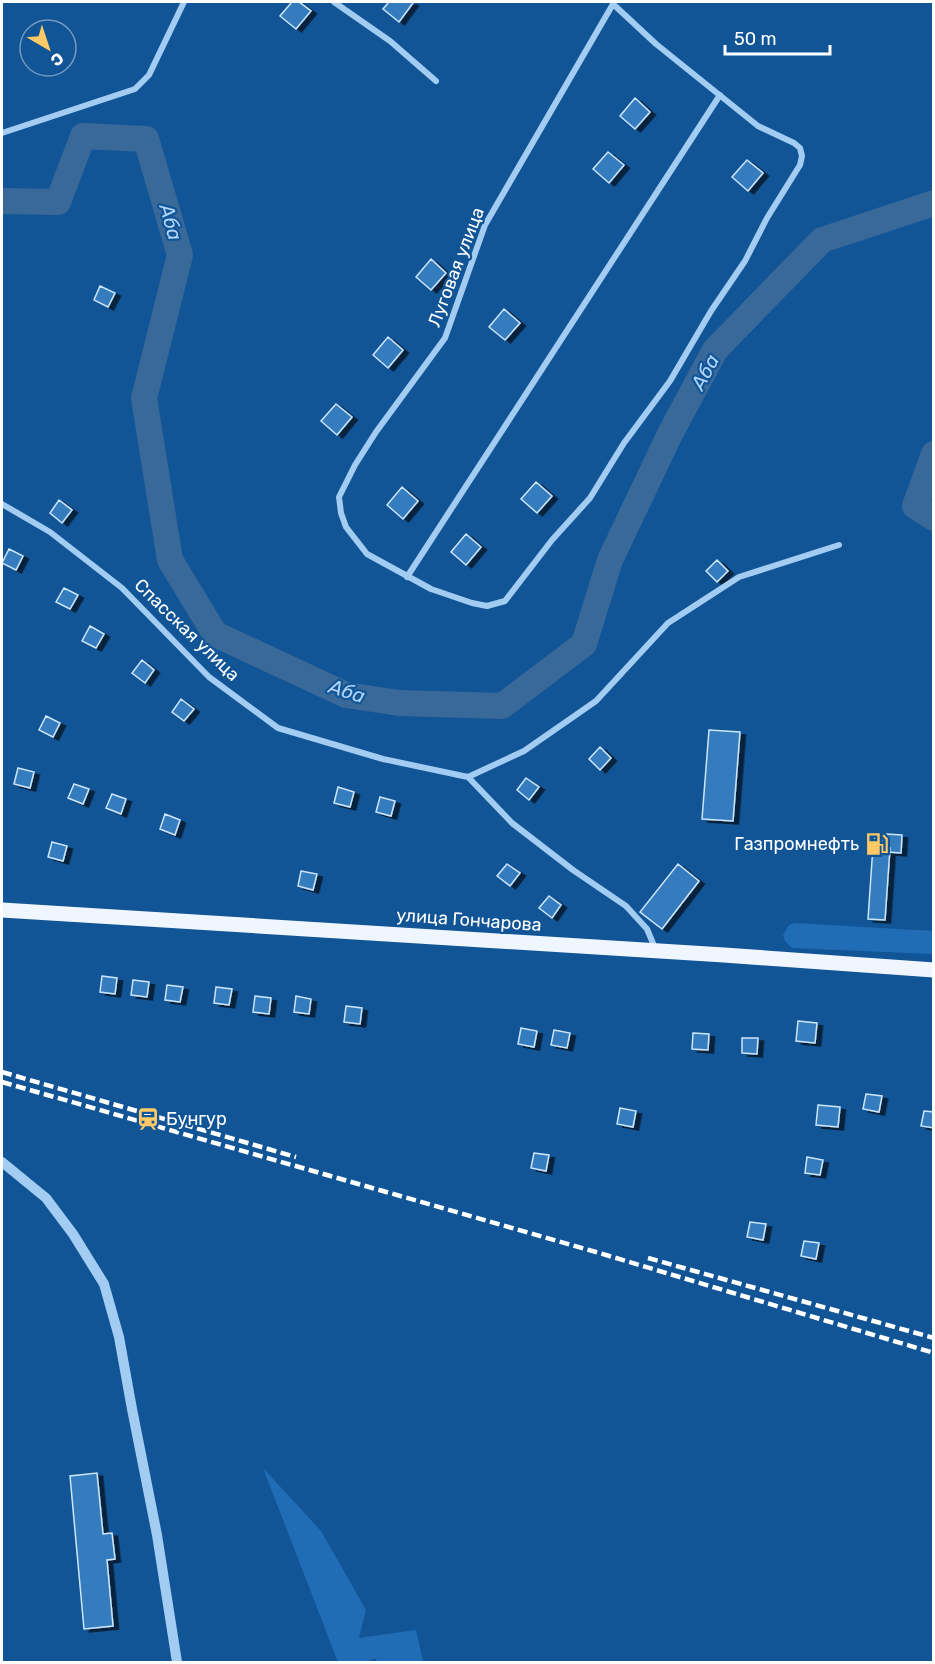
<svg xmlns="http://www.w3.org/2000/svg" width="935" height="1664" font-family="Rubik,sans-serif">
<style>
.grass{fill:#216db5}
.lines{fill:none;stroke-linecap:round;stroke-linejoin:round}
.river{stroke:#396999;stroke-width:26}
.building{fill:#367cbe;stroke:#cbe5fd;stroke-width:1.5;filter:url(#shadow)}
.minor{stroke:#a3ccf3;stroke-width:6}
.tertiary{stroke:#a3ccf3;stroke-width:10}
.primary{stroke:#eff6ff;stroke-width:15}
.rail{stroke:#fff;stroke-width:4.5;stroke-dasharray:10 4.5;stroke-linecap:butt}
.labels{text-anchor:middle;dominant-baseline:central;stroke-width:4.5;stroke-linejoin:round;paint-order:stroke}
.street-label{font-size:18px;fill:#fff;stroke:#125597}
.poi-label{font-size:18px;fill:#fff;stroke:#125597;text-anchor:end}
.water-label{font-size:20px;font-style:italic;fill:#afd6fa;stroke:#125597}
</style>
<defs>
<filter id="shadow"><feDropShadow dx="5.5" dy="3" stdDeviation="0" flood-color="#0009"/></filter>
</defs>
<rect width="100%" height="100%" fill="#125597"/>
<!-- grass -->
<path class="grass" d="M795,923L933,931V954L792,948L785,941L783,935L789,925Z
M263,1468L321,1531L366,1610L359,1638L416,1630L423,1661L429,1662H375L377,1658L364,1662H338Z"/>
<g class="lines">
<!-- river -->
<path class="river" d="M2,201L58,202L83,136L146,139L180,255L144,398L170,560L215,634L346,695L399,703L502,706L584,644L610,560L670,434L715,350L822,240L934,203
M934,454L915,506L934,518"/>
</g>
<!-- building -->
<path class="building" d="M292,2H299L311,11L296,29L280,16Z
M389,2H411L413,3L399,22L383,9Z
M635,98L650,112L635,129L620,116Z
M608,152L624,165L609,183L593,169Z
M747,160L763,173L748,191L732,177Z
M431,259L446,273L431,290L416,277Z
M100,286L115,293L108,307L94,300Z
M504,309L520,323L505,340L489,327Z
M388,337L403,350L388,368L373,355Z
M336,404L352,417L337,435L321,421Z
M536,482L552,496L537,513L521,499Z
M402,487L418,501L403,519L387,505Z
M59,500L72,510L62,523L50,513Z
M466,534L481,547L466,565L451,552Z
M9,549L23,556L16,570L2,563Z
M717,560L728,571L717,582L706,571Z
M64,588L78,595L70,609L56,602Z
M90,626L104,634L96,648L82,641Z
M142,660L154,670L145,683L132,673Z
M181,699L194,709L184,721L172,712Z
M46,716L60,723L53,737L39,730Z
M709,730L740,732L733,821L702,819Z
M600,747L611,758L600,770L589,759Z
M18,768L34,772L30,788L14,784Z
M526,778L539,787L529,800L517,790Z
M74,784L89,789L83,804L68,798Z
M338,787L354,792L350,807L334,803Z
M112,794L126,799L121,814L106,808Z
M380,797L395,801L391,816L376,812Z
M165,814L180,820L175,835L160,829Z
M886,834L902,835L901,853L874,851L875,836L886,837Z
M52,842L67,846L63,861L48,857Z
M873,846L890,848L885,920L868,919Z
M507,864L520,873L510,886L497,876Z
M678,864L699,881L662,929L640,912Z
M301,871L317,874L313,890L298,886Z
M549,896L561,905L552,918L539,908Z
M102,976L117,978L115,994L100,992Z
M133,980L149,982L147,997L131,995Z
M167,985L183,987L180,1002L165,1000Z
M216,987L232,989L229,1005L214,1003Z
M255,996L271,998L269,1014L253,1012Z
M296,996L311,999L309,1014L294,1012Z
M346,1006L362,1008L360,1024L344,1022Z
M798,1021L817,1023L815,1043L796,1041Z
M521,1028L537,1031L534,1047L518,1044Z
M554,1030L570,1033L567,1048L551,1045Z
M693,1033L709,1034L708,1050L692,1049Z
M742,1038H758L757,1054L742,1053Z
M866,1094L882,1096L879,1112L863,1109Z
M818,1105L840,1107L838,1127L816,1125Z
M620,1108L636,1111L633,1127L617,1124Z
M924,1111L934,1112V1128L921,1126Z
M534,1153L549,1155L546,1171L531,1168Z
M807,1157L823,1160L820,1175L805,1173Z
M750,1222L766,1224L763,1240L747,1237Z
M804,1241L819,1243L816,1259L801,1256Z
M97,1473L103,1534L112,1533L115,1559L107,1560L113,1626L84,1629L70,1476Z"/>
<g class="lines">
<!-- minor -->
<path class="minor" d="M334,2L390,41L436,81
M613,4L656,44L758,126L794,143L800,148L802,156L800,165L767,218L745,261L711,311L670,381L624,443L590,498L552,540L505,601L487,606L472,603L431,589L367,554L346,527L341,513L339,497L355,465L376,432L445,338L485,225Z
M2,133L135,89L149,75L184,2
M2,504L50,532L122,588L209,677L278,728L383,759L468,777L512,823L573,870L626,906L647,929L655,948
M407,577L720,95
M468,777L524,751L596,701L668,623L739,577L839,545"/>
<!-- tertiary -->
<path class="tertiary" d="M2,1162L46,1198L73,1234L104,1284L119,1337L132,1409L157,1535L177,1662"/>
<!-- primary -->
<path class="primary" d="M2,910L724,955L934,970"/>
<!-- rail -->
<path class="rail" d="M2,1072L296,1157
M2,1082L596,1252L934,1353
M648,1258L934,1338"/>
</g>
<!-- icons -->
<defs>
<g id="fuel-bare" transform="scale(1.8)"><path d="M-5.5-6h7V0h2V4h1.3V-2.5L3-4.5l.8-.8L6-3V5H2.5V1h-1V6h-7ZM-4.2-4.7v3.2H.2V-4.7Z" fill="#ffc965" stroke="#125597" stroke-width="2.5" paint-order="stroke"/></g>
<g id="station-bare" transform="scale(1.8)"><path d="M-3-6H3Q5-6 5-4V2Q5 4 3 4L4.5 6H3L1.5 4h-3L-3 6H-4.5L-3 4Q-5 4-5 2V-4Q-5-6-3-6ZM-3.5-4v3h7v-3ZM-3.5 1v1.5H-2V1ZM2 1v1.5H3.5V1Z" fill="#ffc965" stroke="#125597" stroke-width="2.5" paint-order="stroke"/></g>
</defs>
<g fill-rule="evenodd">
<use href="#fuel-bare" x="877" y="844"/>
<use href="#station-bare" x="148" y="1119"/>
</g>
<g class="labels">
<!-- street labels -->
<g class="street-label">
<text transform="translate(456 267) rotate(-69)">Луговая улица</text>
<text transform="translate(187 630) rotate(44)">Спасская улица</text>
<text transform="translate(469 920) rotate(4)">улица Гончарова</text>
</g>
<!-- poi labels -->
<g class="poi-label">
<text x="859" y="844">Газпромнефть</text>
<text x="166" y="1119" text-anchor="start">Бунгур</text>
</g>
<!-- water labels -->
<g class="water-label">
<text transform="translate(171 222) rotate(74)">Аба</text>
<text transform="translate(705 372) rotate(-62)">Аба</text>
<text transform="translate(347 691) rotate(17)">Аба</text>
</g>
</g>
<!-- border -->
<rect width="935" height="1664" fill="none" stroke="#ffffff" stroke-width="6"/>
<!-- north arrow -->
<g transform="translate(48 48) rotate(141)"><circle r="28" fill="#125597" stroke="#7199c1" stroke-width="1.5"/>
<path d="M0-4.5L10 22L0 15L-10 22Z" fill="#ffc965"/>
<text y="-9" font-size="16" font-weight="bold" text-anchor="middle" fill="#ffffff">С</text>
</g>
<!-- scale -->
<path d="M725 45v9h105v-9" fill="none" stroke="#ffffff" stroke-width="3"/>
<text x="734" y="45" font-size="18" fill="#ffffff" stroke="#125597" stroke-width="4.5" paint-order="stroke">50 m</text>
</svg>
